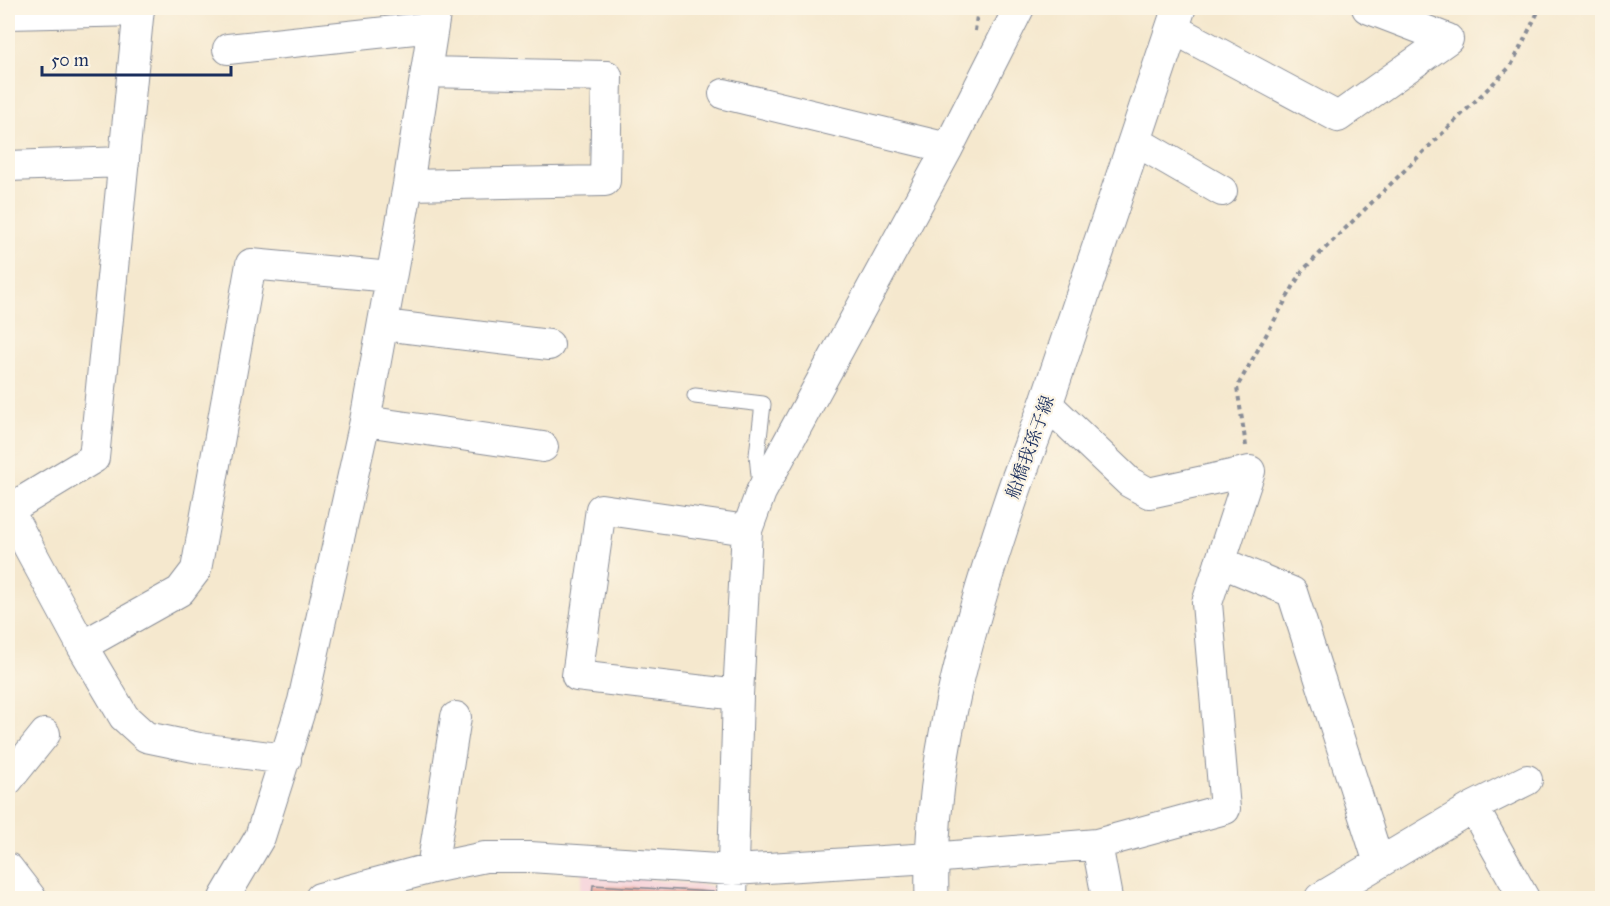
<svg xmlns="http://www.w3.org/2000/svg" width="1610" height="906" font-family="'IM FELL Great Primer','Noto Serif JP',serif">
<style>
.built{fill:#f5cfda}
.building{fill:#e18e81}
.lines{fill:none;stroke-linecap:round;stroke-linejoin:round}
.lane-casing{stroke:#888c96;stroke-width:17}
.street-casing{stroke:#888c96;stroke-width:32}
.primary-casing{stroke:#888c96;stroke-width:35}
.path{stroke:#888c96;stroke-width:4;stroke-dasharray:4.5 4.5;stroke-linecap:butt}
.lane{stroke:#fff;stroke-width:15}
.street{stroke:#fff;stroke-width:30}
.primary{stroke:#fff;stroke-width:33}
.labels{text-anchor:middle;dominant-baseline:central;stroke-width:4.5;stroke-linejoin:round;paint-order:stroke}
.street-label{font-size:18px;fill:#1b2f5e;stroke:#fcf5e5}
</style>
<rect width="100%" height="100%" fill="#fcf5e5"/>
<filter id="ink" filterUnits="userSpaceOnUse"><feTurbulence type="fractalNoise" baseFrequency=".0167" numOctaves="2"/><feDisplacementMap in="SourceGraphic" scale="12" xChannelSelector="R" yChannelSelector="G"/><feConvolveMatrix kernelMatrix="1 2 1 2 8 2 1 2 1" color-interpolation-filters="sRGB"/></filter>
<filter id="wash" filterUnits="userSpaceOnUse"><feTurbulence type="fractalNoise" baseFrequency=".008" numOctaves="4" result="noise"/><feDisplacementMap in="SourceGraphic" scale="24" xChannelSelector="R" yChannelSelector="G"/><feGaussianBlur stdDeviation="1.35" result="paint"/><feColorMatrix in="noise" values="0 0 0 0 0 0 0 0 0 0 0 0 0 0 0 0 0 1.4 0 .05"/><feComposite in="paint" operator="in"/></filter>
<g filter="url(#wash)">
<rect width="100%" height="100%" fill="#f5e8ce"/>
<!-- built -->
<path class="built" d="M583,872L710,886L718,895L717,898H579Z"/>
<g id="blocks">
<!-- building -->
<path class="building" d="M593,885L713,892L712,898H592Z"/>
</g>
</g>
<g filter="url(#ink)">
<use href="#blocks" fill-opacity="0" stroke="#888c96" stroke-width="1.5"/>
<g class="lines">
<!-- lane casing -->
<g class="lane-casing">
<path id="lane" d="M695,396L763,404L757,455L760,486"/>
</g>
<!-- street casing -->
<g class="street-casing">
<path id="street" d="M8,14L139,11
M1172,28L1338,117L1448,39L1367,8
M228,49L433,27
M724,94L948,148
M1134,140L1222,191
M8,166L124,162
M408,185L605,181L607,76L426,72
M383,325L549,345
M365,421L543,447
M8,509L82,646L124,717L146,737L199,748L286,759
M8,510L94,458L139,8
M1220,562L1292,592L1379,863
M82,646L180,591L196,570L251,264L391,277
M738,695L577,676L601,509L747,530
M8,780L45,734
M1473,807L1524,898
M1097,844L1107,898
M8,868L31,898
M432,868L456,717
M224,898L260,837L303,701L365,421L408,185L436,8
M320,898L432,868L485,857H530L733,870L931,858L1097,844L1225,809L1207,603L1250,471L1149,493L1129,482L1046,403
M732,898L738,695L747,530L761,492L948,148L1019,8
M1320,898L1473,807L1527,780"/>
</g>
<!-- primary casing -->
<g class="primary-casing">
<path id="primary" d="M932,898C928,764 967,629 1010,502C1021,468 1035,435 1047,401C1092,270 1135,139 1179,8"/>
</g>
<!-- path -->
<path class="path" d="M975,31L978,8
M1246,446L1237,387L1302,271L1511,66L1540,8"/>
<!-- lane -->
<use href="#lane" class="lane"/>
<!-- street -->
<use href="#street" class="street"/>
<!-- primary -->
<use href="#primary" class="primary"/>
</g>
</g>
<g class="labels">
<!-- street labels -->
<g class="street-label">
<text transform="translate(1030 447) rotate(-70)">船橋我孫子線</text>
</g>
</g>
<!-- margin -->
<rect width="1610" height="906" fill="none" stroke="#fcf5e5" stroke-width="30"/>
<!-- scale -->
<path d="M42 66v9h189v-9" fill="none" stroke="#1b2f5e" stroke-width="3"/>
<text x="51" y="66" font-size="18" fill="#1b2f5e" stroke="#fcf5e5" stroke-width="4.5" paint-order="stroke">50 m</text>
</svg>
